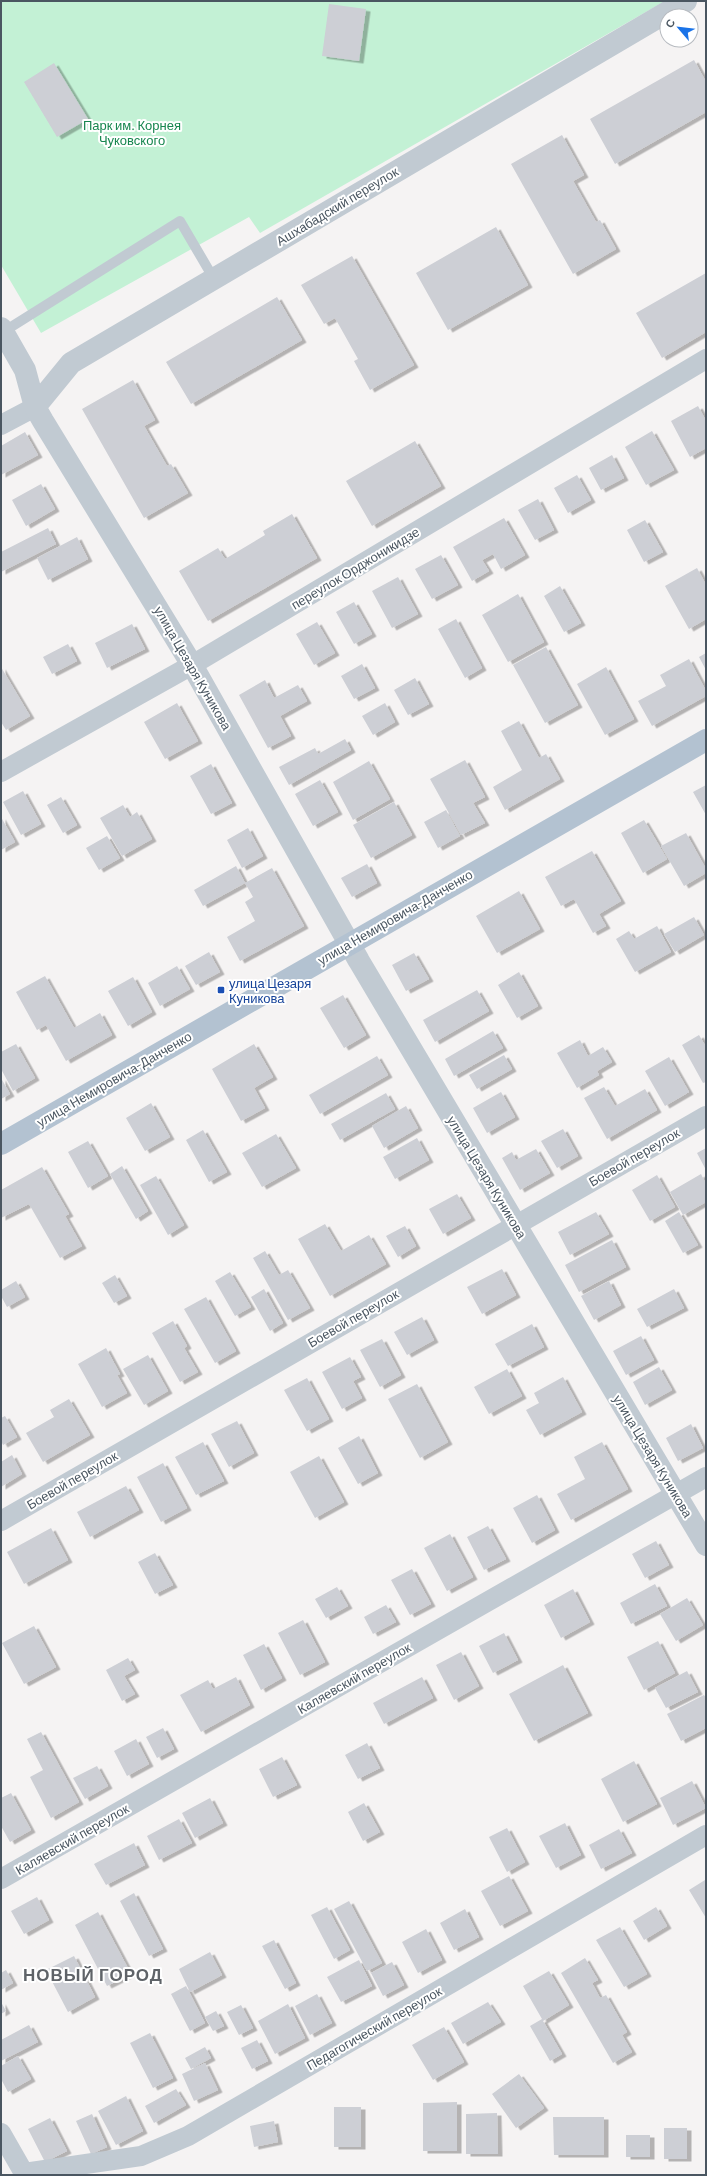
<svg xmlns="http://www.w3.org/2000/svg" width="707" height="2176" font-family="Barlow,sans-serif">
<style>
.park{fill:#c3f1d5}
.building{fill:#cdcfd5;filter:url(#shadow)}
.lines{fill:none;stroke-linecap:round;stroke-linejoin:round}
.service{stroke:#c1cad2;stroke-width:10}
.minor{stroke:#c1cad2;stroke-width:20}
.tertiary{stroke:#c1cad2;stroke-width:22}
.primary{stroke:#b3c2d1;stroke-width:22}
.transit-dot{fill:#1a4fb4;stroke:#fff;stroke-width:1.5}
.labels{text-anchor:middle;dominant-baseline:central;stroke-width:4;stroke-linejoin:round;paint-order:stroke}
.park-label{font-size:13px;fill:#17864f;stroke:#fff}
.street-label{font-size:13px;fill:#4a5661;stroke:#fff}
.transit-label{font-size:13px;fill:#164399;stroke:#fff;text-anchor:start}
.district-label{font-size:17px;font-weight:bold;letter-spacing:1px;fill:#5f6368;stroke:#fff}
</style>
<defs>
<filter id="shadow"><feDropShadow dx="4.5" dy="2.5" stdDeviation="0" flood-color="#0004"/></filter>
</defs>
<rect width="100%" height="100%" fill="#f5f3f3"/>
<!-- park -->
<path class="park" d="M1,1H665L260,233L249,217L41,333L1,265Z"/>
<!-- building -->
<path class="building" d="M329,4L366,9L359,61L322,56Z
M694,60L706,82V112L615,164L590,119Z
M54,63L88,119L57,137L24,82Z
M562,135L584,175L573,181L596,222L600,220L616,249L573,274L511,164Z
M496,227L528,285L448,330L416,273Z
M352,256L414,365L370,390L354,361L358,359L335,318L324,324L301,285Z
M706,273V332L662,358L636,313Z
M277,297L302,340L191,404L166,362Z
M133,380L155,420L144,426L167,466L171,464L188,493L144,518L82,409Z
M698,406L706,421V448L690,457L671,421Z
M652,431L674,470L646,485L625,447Z
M25,432L38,455L1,475V446Z
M415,441L441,486L372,526L346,481Z
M612,455L624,478L601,490L589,468Z
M577,475L591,500L568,513L554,488Z
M41,484L55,509L26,526L12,500Z
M538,499L554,530L535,540L518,510Z
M292,514L317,558L208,621L179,571L218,548L225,559L265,535L263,531Z
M504,518L525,555L501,569L493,554L482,560L489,571L472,581L453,547Z
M645,520L663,552L644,562L627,530Z
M48,528L56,544L1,572V552Z
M77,537L88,559L48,580L37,558Z
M441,555L458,585L432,599L415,569Z
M697,568L706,585V619L689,629L665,586Z
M398,577L418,614L392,628L372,591Z
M560,586L581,623L564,632L544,596Z
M518,594L544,642L508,662L482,615Z
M354,602L372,634L354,644L336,612Z
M456,619L482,668L465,678L438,629Z
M317,622L335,653L314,665L296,634Z
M132,624L145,649L107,668L95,643Z
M68,644L77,661L52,674L43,657Z
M546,647L578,705L545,723L513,665Z
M706,653V670L699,657Z
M689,659L706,691V696L652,726L638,701L666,686L660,675Z
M362,664L375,688L354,699L341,676Z
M1,667L30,716L6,730L1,722Z
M606,667L634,719L605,735L577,684Z
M415,678L429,704L408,715L394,690Z
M265,680L274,698L298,685L307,701L280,716L291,736L268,748L239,695Z
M177,703L198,741L165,759L144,722Z
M385,703L395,722L373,735L362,716Z
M519,721L539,758L546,754L560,779L505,810L493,787L522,770L501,731Z
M345,739L351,750L289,785L279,767L315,748L318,754Z
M465,760L485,797L473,803L485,823L461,835L430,779Z
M369,761L390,799L353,820L333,782Z
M211,764L232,803L211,814L190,776Z
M320,780L338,812L313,826L295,794Z
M706,785V815L693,792Z
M23,791L41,824L21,835L3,802Z
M61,797L77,825L63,833L47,805Z
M394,802L412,835L371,858L353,825Z
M123,805L130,817L137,812L152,839L122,856L100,818Z
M446,810L460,836L438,848L424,822Z
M1,817L15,842L1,850Z
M644,820L667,859L643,873L621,833Z
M248,828L263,856L242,868L227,840Z
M686,833L706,869V873L684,886L661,846Z
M107,836L120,858L99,870L86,848Z
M592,851L621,901L599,914L606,926L593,933L574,899L561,906L545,877Z
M367,864L377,883L352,897L341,878Z
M236,866L245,883L203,906L194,890Z
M272,868L304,926L240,961L227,937L255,921L245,902L253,897L245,883Z
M519,891L540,929L497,953L476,916Z
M694,917L704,935L675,952L664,934Z
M657,926L671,952L635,972L616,939L629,931L634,939Z
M209,952L220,972L196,985L185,966Z
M414,953L429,979L406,991L392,965Z
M177,966L190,989L160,1006L148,983Z
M519,972L538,1006L517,1018L498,985Z
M45,976L74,1028L100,1013L112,1035L66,1061L46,1025L37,1030L16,992Z
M133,977L152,1012L128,1026L108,991Z
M477,990L489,1011L435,1042L423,1020Z
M343,995L366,1035L344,1048L320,1008Z
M493,1031L503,1048L454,1076L445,1059Z
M699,1035L706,1047V1082L703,1083L682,1045Z
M580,1040L588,1056L603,1047L612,1062L597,1071L599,1075L577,1088L557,1053Z
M16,1044L35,1078L13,1091L1,1069V1052Z
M254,1044L273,1077L254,1088L265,1108L241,1121L212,1069Z
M504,1055L512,1069L477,1089L469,1075Z
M377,1056L388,1075L320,1114L309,1095Z
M669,1057L689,1092L665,1106L645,1071Z
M1,1078L10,1094L1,1099Z
M604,1087L615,1106L645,1089L657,1110L607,1139L584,1098Z
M501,1092L515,1117L487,1133L473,1108Z
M386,1093L395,1109L340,1140L331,1124Z
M151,1103L170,1137L145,1151L126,1118Z
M406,1106L418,1128L384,1148L372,1126Z
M563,1129L578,1156L557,1168L541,1141Z
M203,1130L227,1172L209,1182L186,1140Z
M276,1134L296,1168L262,1187L242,1153Z
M417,1138L429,1160L395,1179L383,1157Z
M88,1141L108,1176L88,1188L68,1152Z
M706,1148V1170L697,1153Z
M536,1149L550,1173L520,1190L502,1158L512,1152L516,1160Z
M122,1166L148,1211L136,1219L110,1174Z
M42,1167L69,1214L65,1216L82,1246L60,1258L29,1204L1,1218V1190Z
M701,1174L706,1184V1202L683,1215L670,1192Z
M657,1175L675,1207L650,1221L632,1190Z
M156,1176L184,1225L168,1235L140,1185Z
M457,1194L471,1218L443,1234L429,1209Z
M596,1212L609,1234L570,1255L558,1232Z
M679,1212L698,1245L683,1253L665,1221Z
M325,1224L341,1251L369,1235L386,1264L330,1296L298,1239Z
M405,1226L416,1246L398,1257L386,1236Z
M612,1240L626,1267L579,1292L565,1265Z
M265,1251L279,1275L288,1270L310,1308L288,1320L253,1258Z
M502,1269L516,1295L482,1314L467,1287Z
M230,1272L251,1307L235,1316L215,1281Z
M115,1275L127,1296L114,1303L102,1283Z
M16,1281L25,1297L7,1307L1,1296V1290Z
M609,1281L621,1305L594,1320L581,1296Z
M264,1289L283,1323L270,1331L251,1297Z
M674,1289L684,1308L647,1327L637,1309Z
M206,1297L236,1351L215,1363L184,1309Z
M422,1317L434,1340L407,1355L394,1332Z
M173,1321L187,1346L184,1348L198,1372L180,1382L152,1333Z
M532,1324L544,1347L508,1366L495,1344Z
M641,1336L654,1360L626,1375L613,1351Z
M382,1339L401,1375L380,1387L360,1350Z
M106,1348L120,1374L117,1375L127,1393L102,1407L78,1364Z
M148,1355L168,1391L144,1405L123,1369Z
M350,1357L361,1377L353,1381L362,1398L342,1409L322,1372Z
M659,1367L672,1390L645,1405L633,1382Z
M507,1369L522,1396L489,1414L474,1387Z
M563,1377L582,1412L540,1435L526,1410L539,1403L534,1393Z
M307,1378L329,1419L307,1431L284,1390Z
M417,1384L448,1442L420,1458L388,1399Z
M69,1399L90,1435L43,1462L26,1433L54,1417L50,1410Z
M5,1416L17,1437L3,1445L1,1441V1418Z
M237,1421L254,1453L229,1467L211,1434Z
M691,1424L703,1448L678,1461L666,1438Z
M359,1436L378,1473L358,1484L338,1448Z
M203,1442L224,1481L196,1495L175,1457Z
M602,1442L628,1489L571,1520L557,1494L585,1479L574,1457Z
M12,1455L22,1474L1,1487V1462Z
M319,1456L344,1502L315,1518L290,1472Z
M163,1463L187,1508L161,1522L137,1477Z
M126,1486L139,1510L90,1537L77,1512Z
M537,1495L555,1530L532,1543L513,1508Z
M488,1526L506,1559L484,1570L467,1537Z
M51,1528L68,1560L24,1584L7,1552Z
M450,1534L473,1577L447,1591L424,1548Z
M656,1541L669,1565L645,1578L632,1554Z
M155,1553L173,1585L155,1594L138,1562Z
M412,1569L431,1604L410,1615L391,1580Z
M655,1584L667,1606L631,1624L620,1603Z
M337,1587L348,1606L326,1618L315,1599Z
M573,1589L590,1622L561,1638L544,1605Z
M687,1598L703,1625L676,1641L660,1614Z
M386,1605L396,1622L373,1634L364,1617Z
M303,1620L325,1662L300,1675L278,1633Z
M34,1626L56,1667L24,1684L2,1643Z
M504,1633L518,1660L493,1673L479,1646Z
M658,1641L675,1673L644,1690L627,1657Z
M264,1644L282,1678L261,1690L243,1655Z
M461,1652L479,1686L454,1700L436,1665Z
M128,1658L135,1670L124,1676L135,1694L122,1701L106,1670Z
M563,1665L588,1713L534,1741L509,1694Z
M687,1671L698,1692L666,1708L655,1688Z
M236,1677L250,1705L201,1732L180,1695L208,1680L213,1689Z
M422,1677L433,1698L384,1724L373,1703Z
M704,1695L706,1698V1728L681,1741L667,1714Z
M163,1728L174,1749L157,1758L146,1737Z
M41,1732L79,1802L51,1818L30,1777L43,1770L27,1739Z
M136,1739L149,1764L127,1776L114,1751Z
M367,1743L380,1768L358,1779L345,1755Z
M282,1757L297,1785L273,1797L259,1769Z
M634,1761L657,1804L623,1822L601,1779Z
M97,1766L108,1786L85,1799L73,1778Z
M692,1781L706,1808L673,1825L660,1798Z
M11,1793L31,1830L10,1842L1,1826V1798Z
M210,1798L223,1823L195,1838L182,1813Z
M364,1803L380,1832L363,1841L348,1812Z
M179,1819L192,1843L159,1860L147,1836Z
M565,1823L581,1855L556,1868L539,1836Z
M507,1828L525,1862L507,1872L489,1837Z
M619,1829L632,1853L601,1869L589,1845Z
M134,1843L145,1865L106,1885L94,1864Z
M509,1876L528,1911L500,1926L481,1891Z
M705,1880L706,1881V1918L689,1890Z
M134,1893L163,1949L149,1956L120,1901Z
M37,1897L49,1920L24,1934L11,1911Z
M349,1901L382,1963L367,1971L334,1909Z
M327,1907L350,1950L334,1959L311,1915Z
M656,1907L667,1926L644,1940L633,1921Z
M465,1909L479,1937L454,1950L440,1923Z
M98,1912L131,1974L107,1986L75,1925Z
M620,1927L647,1974L624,1987L596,1940Z
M426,1929L442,1960L418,1973L402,1942Z
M274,1940L296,1983L285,1989L262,1946Z
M210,1952L222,1975L190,1992L179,1969Z
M74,1956L95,1997L68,2012L46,1970Z
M585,1958L598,1980L592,1983L600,1998L606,1995L627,2032L622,2035L632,2052L613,2063L561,1973Z
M359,1960L372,1986L341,2002L327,1977Z
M392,1962L404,1985L383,1996L371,1973Z
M6,1970L13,1983L1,1990V1973Z
M549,1971L569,2005L543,2021L562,2054L550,2061L530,2026L542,2019L523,1986Z
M186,1986L205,2023L190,2031L171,1994Z
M317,1994L332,2023L310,2035L295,2006Z
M1,2002L6,2011L1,2014Z
M488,2002L501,2022L463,2044L451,2023Z
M288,2004L305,2038L275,2054L258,2021Z
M241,2005L253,2028L239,2035L227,2012Z
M216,2011L224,2026L213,2031L205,2017Z
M29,2025L38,2042L1,2061V2040Z
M444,2027L464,2062L433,2080L412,2045Z
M150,2033L173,2078L153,2088L130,2043Z
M257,2040L268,2061L252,2069L241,2048Z
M205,2047L211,2058L191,2069L185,2058Z
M18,2056L31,2079L8,2092L1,2079V2066Z
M205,2063L218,2090L194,2101L182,2074Z
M519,2074L544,2108L516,2128L492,2094Z
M176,2089L186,2105L154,2123L145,2106Z
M126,2096L143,2131L116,2145L98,2111Z
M457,2102V2151H423V2103Z
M334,2107H361V2147H334Z
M497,2113L498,2154H466V2114Z
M92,2114L107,2147L91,2154L76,2121Z
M553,2117H604V2155H554Z
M50,2118L67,2151L45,2162L28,2129Z
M274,2121L278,2142L254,2147L250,2126Z
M664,2128H687V2159H664Z
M626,2135H650V2157H626Z"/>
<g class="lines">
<!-- service -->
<path class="service" d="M3,332L180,221L214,279"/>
<!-- minor -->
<path class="minor" d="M1,425L35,407
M1,772L192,665L706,359
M1,1521L706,1116
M1,1879L706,1477
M1,2133L25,2175
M24,2173L141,2156L188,2136L706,1835"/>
<!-- tertiary -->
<path class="tertiary" d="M1,328L25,370L35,407L43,421L192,665L359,961L706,1545
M35,407L71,363L686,1"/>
<!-- primary -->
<path class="primary" d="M1,1144L706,740"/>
</g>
<!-- markers -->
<rect class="transit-dot" x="217" y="986" width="8" height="8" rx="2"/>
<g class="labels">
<!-- park labels -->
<g class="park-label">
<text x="132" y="125">Парк им. Корнея<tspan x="132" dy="15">Чуковского</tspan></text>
</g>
<!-- street labels -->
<g class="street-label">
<text transform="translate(337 206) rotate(-31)">Ашхабадский переулок</text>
<text transform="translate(355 568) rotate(-31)">переулок Орджоникидзе</text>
<text transform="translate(193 668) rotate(60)">улица Цезаря Куникова</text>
<text transform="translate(395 917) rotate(-30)">улица Немировича-Данченко</text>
<text transform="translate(114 1079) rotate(-30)">улица Немировича-Данченко</text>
<text transform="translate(634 1157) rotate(-30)">Боевой переулок</text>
<text transform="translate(487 1177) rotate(59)">улица Цезаря Куникова</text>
<text transform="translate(353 1318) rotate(-30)">Боевой переулок</text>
<text transform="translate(653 1456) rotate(59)">улица Цезаря Куникова</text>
<text transform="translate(72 1480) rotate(-30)">Боевой переулок</text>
<text transform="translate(354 1678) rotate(-30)">Каляевский переулок</text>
<text transform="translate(72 1839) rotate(-30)">Каляевский переулок</text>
<text transform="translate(374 2028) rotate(-30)">Педагогический переулок</text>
</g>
<!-- transit labels -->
<g class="transit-label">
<text x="229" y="983">улица Цезаря<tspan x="229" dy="15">Куникова</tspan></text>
</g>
<!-- district labels -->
<g class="district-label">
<text x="93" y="1974">НОВЫЙ ГОРОД</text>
</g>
</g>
<!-- border -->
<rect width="707" height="2176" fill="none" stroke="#4a5661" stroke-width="4"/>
<!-- north arrow -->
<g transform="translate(679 28) rotate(298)"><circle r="19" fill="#ffffff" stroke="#b7bbc0"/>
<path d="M0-3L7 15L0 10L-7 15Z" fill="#1a73e8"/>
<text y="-6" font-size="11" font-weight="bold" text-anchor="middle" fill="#4a5661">С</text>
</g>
</svg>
